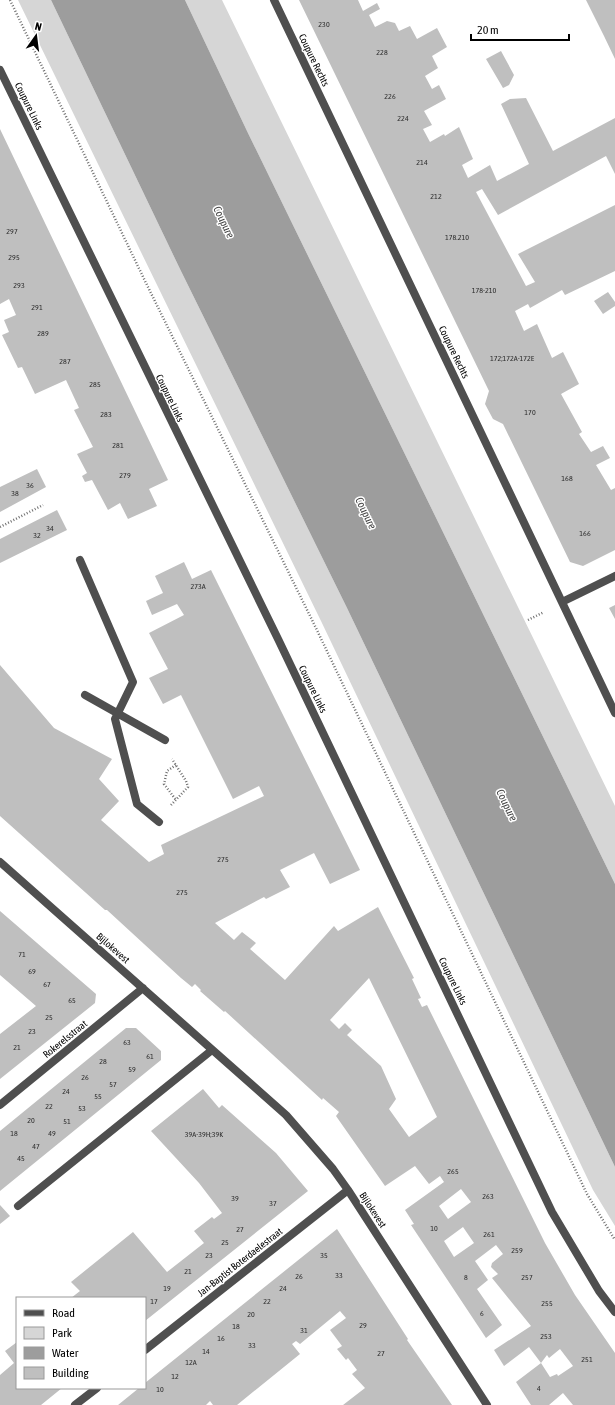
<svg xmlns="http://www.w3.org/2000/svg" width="615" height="1405" font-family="'Asap Condensed',sans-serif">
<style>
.green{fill:#d6d6d6}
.water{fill:#9d9d9d}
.building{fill:#bfbfbf;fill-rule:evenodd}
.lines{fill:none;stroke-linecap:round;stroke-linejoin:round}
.path{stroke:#717171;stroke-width:2.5;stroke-dasharray:1 2;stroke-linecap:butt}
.service{stroke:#4f4f4f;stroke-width:8}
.minor{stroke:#4f4f4f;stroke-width:8}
.labels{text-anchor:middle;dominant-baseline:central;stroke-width:3;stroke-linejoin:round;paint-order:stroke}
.number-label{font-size:8px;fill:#303030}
.street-label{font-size:10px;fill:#000;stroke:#fff}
.water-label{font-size:11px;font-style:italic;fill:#3e3e3e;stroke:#fff}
</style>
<rect width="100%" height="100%" fill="#fff"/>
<!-- green -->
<path class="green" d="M18,0H51L179,267L347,608L615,1167V1226L593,1190L321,621Z
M185,0H222L615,806V884L247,131Z"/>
<!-- water -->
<path class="water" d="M51,0H185L247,131L615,884V1167L347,608L179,267Z"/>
<!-- building -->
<path class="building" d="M299,0H358L363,11L377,3L380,9L369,15L375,27L387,21L395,23L399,31L410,26L417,39L437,28L447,47L432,56L438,68L425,76L432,89L439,85L446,99L424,111L432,125L423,129L430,142L444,134L445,136L459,127L473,159L462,165L468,178L490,165L497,181L529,164L501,104L510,99L526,98L553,151L615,118V174L606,156L498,215L482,189L476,192L526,286L535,282L518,254L615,205V271L565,295L562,290L530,308L528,304L515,311L524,331L537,324L552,358L563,352L579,384L561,394L582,432L579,434L591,452L603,446L610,458L596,465L611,490L615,488V550L583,566L570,562L503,424L493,419L485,404L489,391Z
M586,0H615V59L604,36Z
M501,51L514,75L509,85L503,88L486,59Z
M0,129L168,480L149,489L157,506L128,519L120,503L108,510L92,480L85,482L82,476L87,473L77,454L93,447L74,410L79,408L66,380L35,394L22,367L18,368L2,335L9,332L4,320L16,315L9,299L0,304Z
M608,292L615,302V306L603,314L594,301Z
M37,469L46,487L0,512V487Z
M57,510L67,530L0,563V539Z
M184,562L192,579L211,570L360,870L330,884L314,853L280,870L290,887L266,899L264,897L215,923L234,940L242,932L251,939L256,943L250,949L285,980L334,926L338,931L378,907L414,978L412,979L421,998L418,999L422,1007L427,1005L545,1243L575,1295L615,1353V1405H573L563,1393L549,1405H531L516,1382L541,1363L550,1377L557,1374L558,1376L573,1366L560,1349L549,1358L547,1355L541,1363L529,1347L504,1366L494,1350L531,1326L492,1278L498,1274L491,1267L492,1263L503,1254L496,1245L475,1261L488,1280L477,1289L502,1325L486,1338L411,1225L414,1224L405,1210L444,1182L440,1176L429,1184L415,1166L385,1186L336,1116L339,1112L323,1098L322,1100L225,1011L224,1012L200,991L201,990L195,984L192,987L181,978L107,910H105L0,816V665L54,728L112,759L99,779L119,801L101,820L149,862L164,854L161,845L264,796L259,786L233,799L181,695L163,704L149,678L168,669L149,633L184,615L177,604L152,615L146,601L163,593L155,576ZM369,978L437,1117L409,1137L389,1109L396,1099L381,1066L347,1035L352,1030L345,1023L339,1029L330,1020ZM461,1189L471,1202L448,1219L439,1206ZM463,1227L474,1243L454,1257L444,1241Z
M615,605V619L609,608Z
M0,911L96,994L95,1003L0,1079V1034L36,1006L0,975Z
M126,1028H136L161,1051V1060L0,1191V1131Z
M203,1089L219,1108L222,1105L276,1153L308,1191L145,1321V1298H71L80,1291L71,1282L133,1232L167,1272L204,1243L194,1231L212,1217L214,1219L222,1213L199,1183L151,1131Z
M0,1205L10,1216L0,1224Z
M337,1229L408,1339L407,1340L452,1405H343L365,1388L352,1374L357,1370L348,1358L346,1360L337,1349L342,1346L330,1330L346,1318L340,1311L300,1344L296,1341L292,1344L300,1354L237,1405H213L210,1401L206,1405H118L139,1388H145V1383Z
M17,1342V1388H62L41,1405H0V1375L14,1363L5,1351Z"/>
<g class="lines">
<!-- path -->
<path class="path" d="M10,0L146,283L314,624L587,1194L615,1240
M0,527L43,505
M528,620L544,612
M176,765L167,771L164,784L176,800
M171,805L188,787L186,781L172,759"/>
<!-- service -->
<path class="service" d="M80,560L133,682L115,719L137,804L159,822
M85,695L165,740"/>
<!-- minor -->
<path class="minor" d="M274,0L615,713
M0,70L279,641L552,1212L599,1291L615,1312
M562,602L615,576
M0,862L286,1115L333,1169L348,1190L487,1405
M0,1105L143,988
M18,1206L212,1050
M145,1350L348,1190
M75,1405L97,1388"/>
</g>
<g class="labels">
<!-- number labels -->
<g class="number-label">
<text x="324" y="24">230</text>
<text x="382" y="52">228</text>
<text x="390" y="96">226</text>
<text x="403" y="118">224</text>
<text x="422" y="162">214</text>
<text x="436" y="196">212</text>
<text x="12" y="231">297</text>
<text x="457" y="237">178.210</text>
<text x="14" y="257">295</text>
<text x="19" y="285">293</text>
<text x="484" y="290">178-210</text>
<text x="37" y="307">291</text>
<text x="43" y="333">289</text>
<text x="512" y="358">172;172A-172E</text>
<text x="65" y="361">287</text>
<text x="95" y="384">285</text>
<text x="530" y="412">170</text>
<text x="106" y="414">283</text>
<text x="118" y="445">281</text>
<text x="125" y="475">279</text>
<text x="567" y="478">168</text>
<text x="30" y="485">36</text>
<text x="15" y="493">38</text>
<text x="50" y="528">34</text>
<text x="585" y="533">166</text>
<text x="37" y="535">32</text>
<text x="198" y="586">273A</text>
<text x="223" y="859">275</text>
<text x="182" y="892">275</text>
<text x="22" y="954">71</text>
<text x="32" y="971">69</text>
<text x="47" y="984">67</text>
<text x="72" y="1000">65</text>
<text x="49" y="1017">25</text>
<text x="32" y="1031">23</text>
<text x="127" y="1042">63</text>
<text x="17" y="1047">21</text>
<text x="150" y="1056">61</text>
<text x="103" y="1061">28</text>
<text x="132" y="1069">59</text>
<text x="85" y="1077">26</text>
<text x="113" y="1084">57</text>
<text x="66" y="1091">24</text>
<text x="98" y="1096">55</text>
<text x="49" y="1106">22</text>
<text x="82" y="1108">53</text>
<text x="31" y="1120">20</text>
<text x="67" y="1121">51</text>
<text x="14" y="1133">18</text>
<text x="52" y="1133">49</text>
<text x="204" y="1134">39A-39H;39K</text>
<text x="36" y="1146">47</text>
<text x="21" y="1158">45</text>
<text x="453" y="1171">265</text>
<text x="488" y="1196">263</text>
<text x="235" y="1198">39</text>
<text x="273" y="1203">37</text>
<text x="434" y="1228">10</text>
<text x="240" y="1229">27</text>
<text x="489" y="1234">261</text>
<text x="225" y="1242">25</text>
<text x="517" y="1250">259</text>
<text x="209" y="1255">23</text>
<text x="324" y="1255">35</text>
<text x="188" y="1271">21</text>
<text x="339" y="1275">33</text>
<text x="299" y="1276">26</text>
<text x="466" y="1277">8</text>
<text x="527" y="1277">257</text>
<text x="167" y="1288">19</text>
<text x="283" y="1288">24</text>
<text x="154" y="1301">17</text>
<text x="267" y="1301">22</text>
<text x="547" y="1303">255</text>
<text x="482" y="1313">6</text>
<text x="251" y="1314">20</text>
<text x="363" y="1325">29</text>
<text x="236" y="1326">18</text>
<text x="304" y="1330">31</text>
<text x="546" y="1336">253</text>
<text x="221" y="1338">16</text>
<text x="252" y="1345">33</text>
<text x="206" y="1351">14</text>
<text x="381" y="1353">27</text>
<text x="587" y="1359">251</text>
<text x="191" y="1362">12A</text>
<text x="175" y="1376">12</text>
<text x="539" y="1388">4</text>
<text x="160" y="1389">10</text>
</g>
<!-- street labels -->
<g class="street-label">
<text transform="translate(314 60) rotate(64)">Coupure Rechts</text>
<text transform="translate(29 106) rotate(64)">Coupure Links</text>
<text transform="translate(454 352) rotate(64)">Coupure Rechts</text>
<text transform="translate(170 398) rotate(64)">Coupure Links</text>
<text transform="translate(313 689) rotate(64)">Coupure Links</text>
<text transform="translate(113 948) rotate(41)">Bijlokevest</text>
<text transform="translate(453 981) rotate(64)">Coupure Links</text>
<text transform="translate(65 1039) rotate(-39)">Rokerelsstraat</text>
<text transform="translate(373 1210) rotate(57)">Bijlokevest</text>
<text transform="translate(240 1262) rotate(-38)">Jan-Baptist Boterdaelestraat</text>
</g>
<!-- water labels -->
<g class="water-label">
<text transform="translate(224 222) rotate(64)">Coupure</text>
<text transform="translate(366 513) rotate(64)">Coupure</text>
<text transform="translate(507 805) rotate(64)">Coupure</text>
</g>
</g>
<!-- legend -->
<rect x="16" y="1297" width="130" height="92" fill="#ffffff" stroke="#999999"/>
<rect x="24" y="1310" width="20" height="6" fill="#4f4f4f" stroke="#999999"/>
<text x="52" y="1317" font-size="12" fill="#000000">Road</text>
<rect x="24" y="1327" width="20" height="12" fill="#d6d6d6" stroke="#999999"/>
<text x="52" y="1337" font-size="12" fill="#000000">Park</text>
<rect x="24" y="1347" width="20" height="12" fill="#9d9d9d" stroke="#999999"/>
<text x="52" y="1357" font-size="12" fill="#000000">Water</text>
<rect x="24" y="1367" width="20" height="12" fill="#bfbfbf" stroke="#999999"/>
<text x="52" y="1377" font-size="12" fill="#000000">Building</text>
<!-- north arrow -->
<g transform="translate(36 36) rotate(14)" stroke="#ffffff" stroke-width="3" paint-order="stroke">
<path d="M0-3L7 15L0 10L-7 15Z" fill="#000000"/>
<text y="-6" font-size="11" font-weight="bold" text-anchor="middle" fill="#000000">N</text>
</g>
<!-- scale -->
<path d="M471 34v6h98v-6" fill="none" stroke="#000000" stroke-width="2"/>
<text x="477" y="34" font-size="12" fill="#000000" stroke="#ffffff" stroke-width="3" paint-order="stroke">20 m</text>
</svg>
